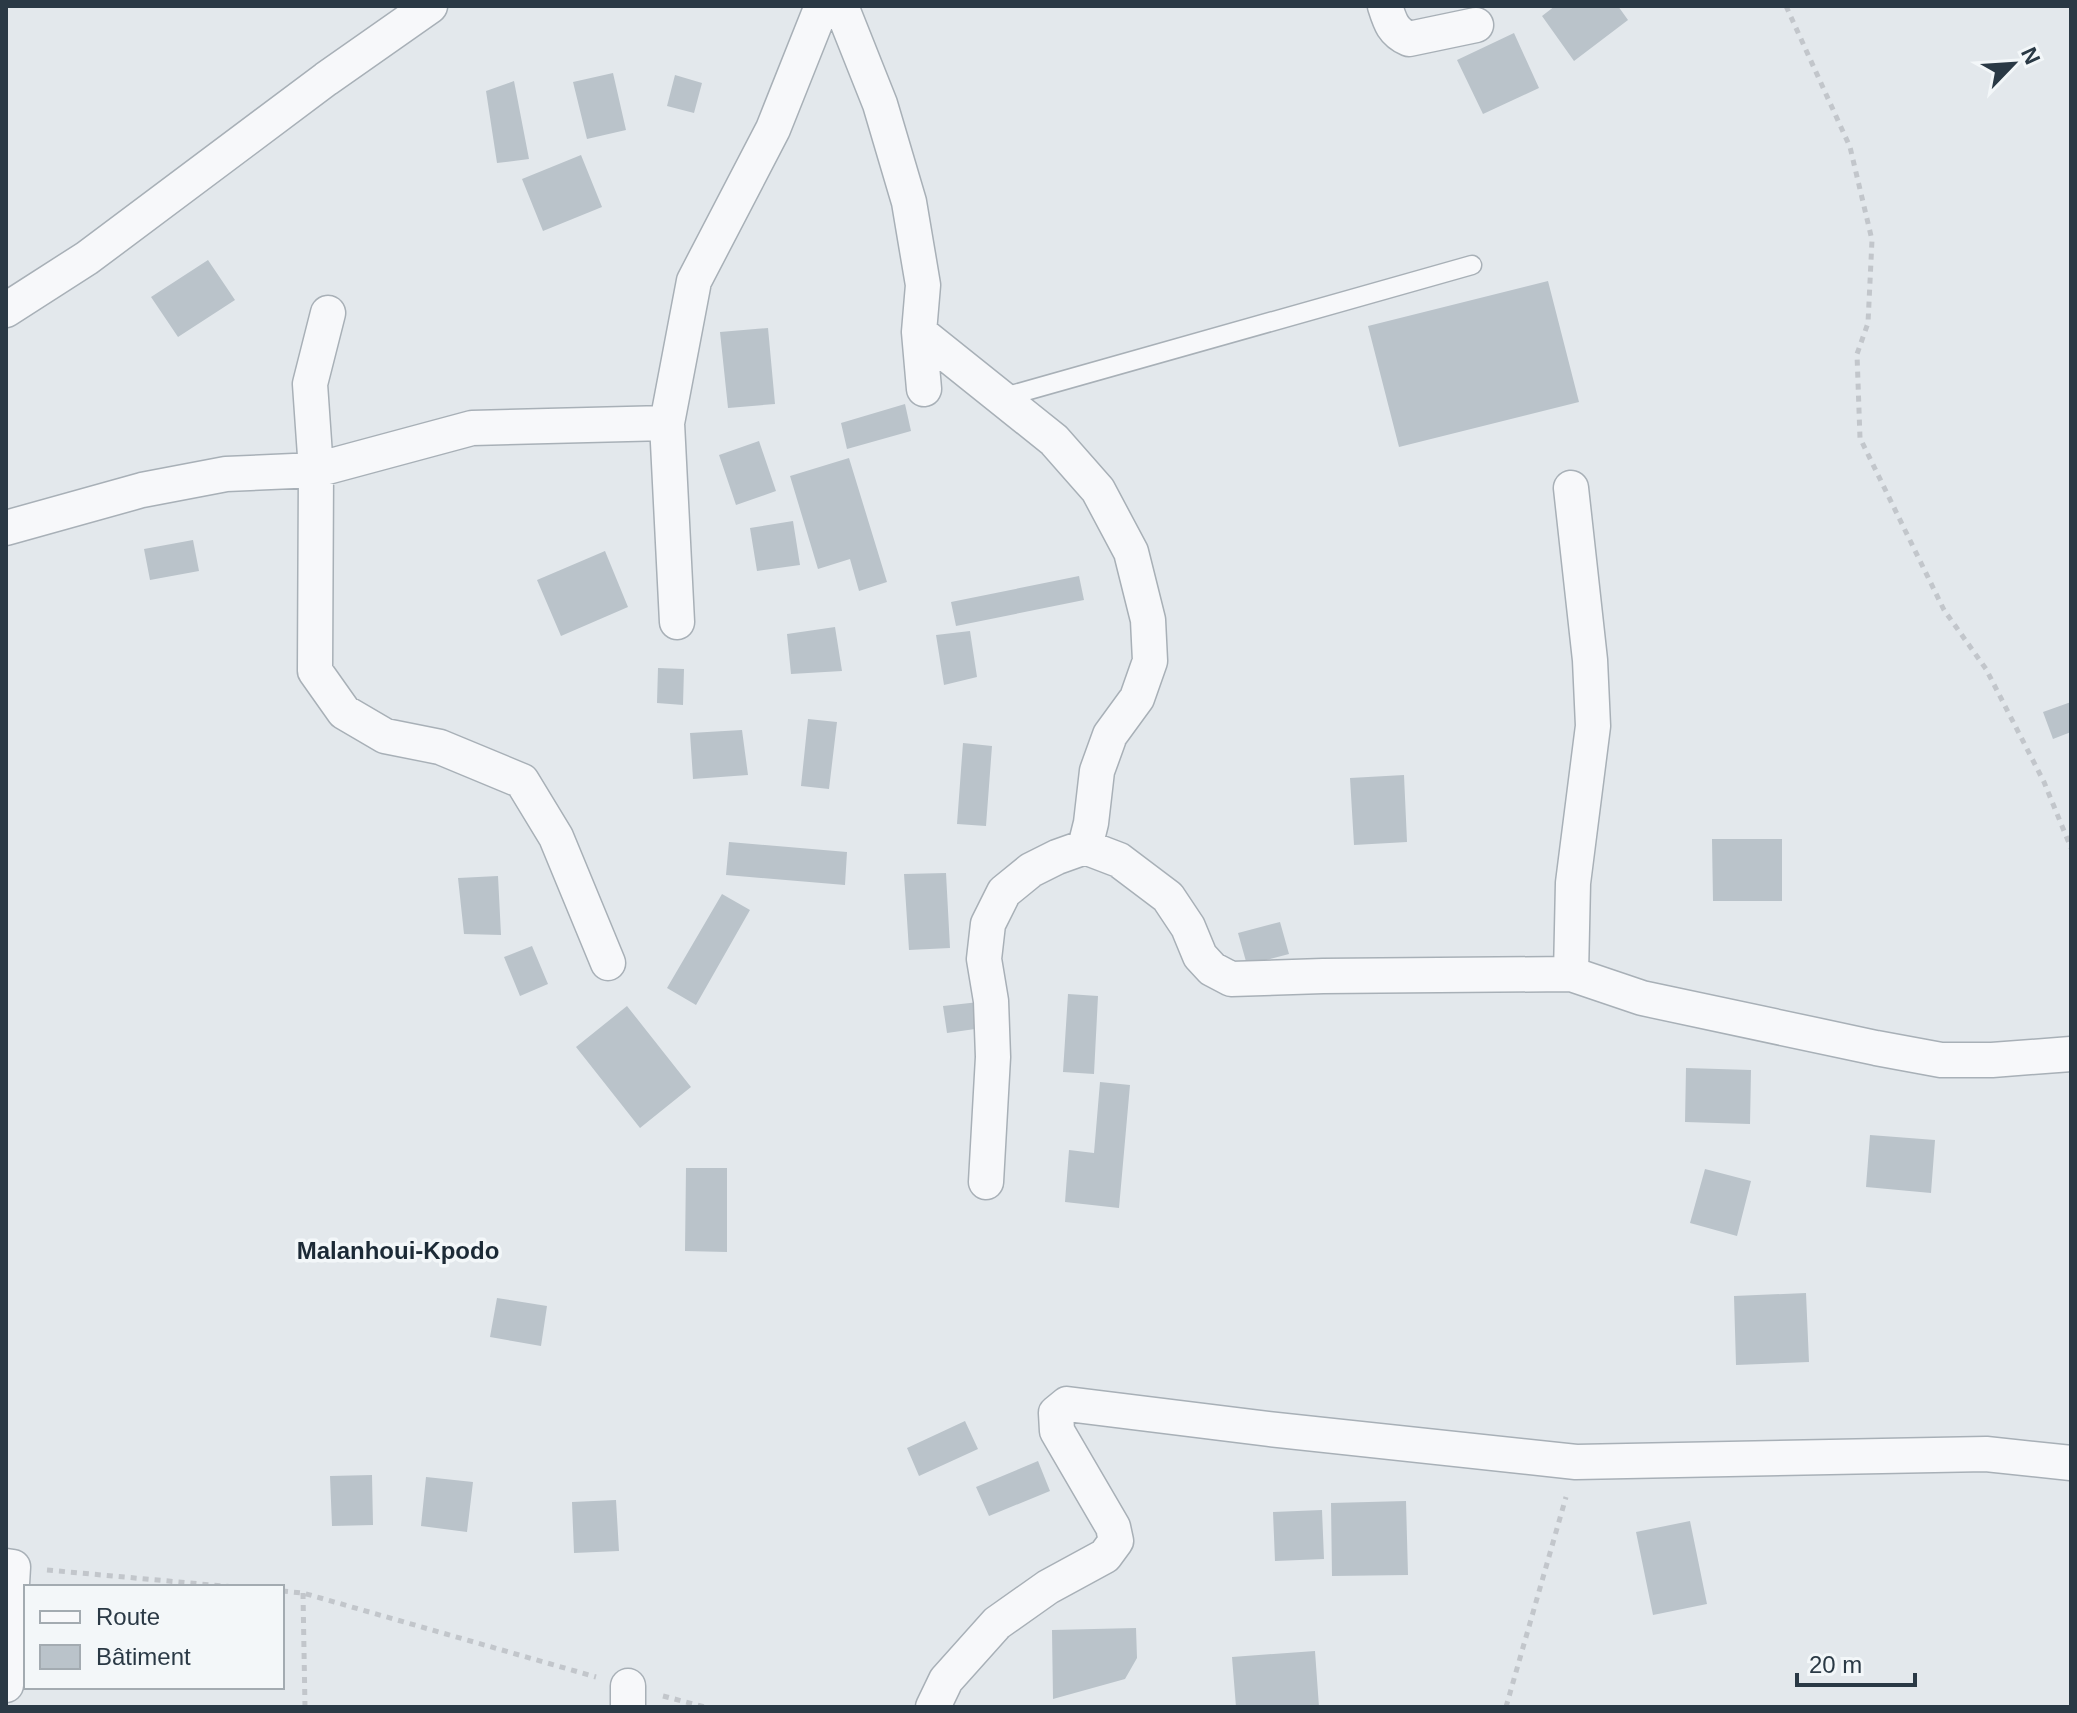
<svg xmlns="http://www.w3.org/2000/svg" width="2077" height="1713" font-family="Arial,sans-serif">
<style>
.building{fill:#bac3ca}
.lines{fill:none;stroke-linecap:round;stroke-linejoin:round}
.lane-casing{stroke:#a8b0b7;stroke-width:21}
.street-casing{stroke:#a8b0b7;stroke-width:37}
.path{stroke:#c2c6cb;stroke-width:5;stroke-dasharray:6 6;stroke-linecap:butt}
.lane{stroke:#f7f8fa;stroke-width:18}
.street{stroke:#f7f8fa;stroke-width:34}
.labels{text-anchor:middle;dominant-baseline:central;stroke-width:7;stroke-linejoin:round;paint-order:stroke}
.quarter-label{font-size:24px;font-weight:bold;fill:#1c2a36;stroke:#f3f7f9}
</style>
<rect width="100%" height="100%" fill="#e3e8ec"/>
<!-- building -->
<path class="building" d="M1555,6H1618L1628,20L1574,61L1542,16Z
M1514,33L1539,88L1483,114L1457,60Z
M613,73L626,130L587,139L573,82Z
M675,75L702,83L694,113L667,106Z
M514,81L529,159L497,163L486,91Z
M581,155L602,207L543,231L522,179Z
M208,260L235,300L178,337L151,297Z
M1548,281L1579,402L1399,447L1368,326Z
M768,328L775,404L728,408L720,332Z
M905,404L911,431L847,449L841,423Z
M759,441L776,491L736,505L719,455Z
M849,458L887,582L859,591L850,559L818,569L790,476Z
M793,521L800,565L757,571L750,528Z
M193,540L199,571L150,580L144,549Z
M605,551L628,607L561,636L537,580Z
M1079,576L1084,600L956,626L951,602Z
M835,627L842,671L791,674L787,634Z
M970,631L977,677L944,685L936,635Z
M658,668L684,669L683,705L657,703Z
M2071,702V732L2053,739L2043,712Z
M808,719L837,722L829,789L801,786Z
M742,730L748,775L693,779L690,733Z
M963,743L992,746L986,826L957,824Z
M1404,775L1407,842L1354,845L1350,778Z
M1712,839H1782V901H1713Z
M729,842L847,852L845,885L726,875Z
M946,873L950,948L909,950L904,874Z
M498,876L501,935L464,934L458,878Z
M722,894L750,910L696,1005L667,988Z
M1280,922L1289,954L1247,965L1238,933Z
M532,946L548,984L520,996L504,957Z
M1068,994L1098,996L1094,1074L1063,1072Z
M979,1002L982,1028L947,1033L943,1006Z
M627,1006L691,1087L640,1128L576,1047Z
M1686,1068L1751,1070L1750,1124L1685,1122Z
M1100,1082L1130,1085L1119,1208L1065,1202L1069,1150L1094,1153Z
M1870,1135L1935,1140L1931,1193L1866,1187Z
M686,1168H727V1252L685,1251Z
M1705,1169L1751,1181L1737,1236L1690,1223Z
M1806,1293L1809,1362L1736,1365L1734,1296Z
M497,1298L547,1306L541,1346L490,1337Z
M965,1421L978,1449L919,1476L907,1448Z
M1038,1461L1050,1491L989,1516L976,1487Z
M372,1475L373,1525L332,1526L330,1476Z
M426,1477L473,1482L467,1532L421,1526Z
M616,1500L619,1551L574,1553L572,1502Z
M1406,1501L1408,1575L1332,1576L1331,1503Z
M1322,1510L1324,1559L1275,1561L1273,1512Z
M1690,1521L1707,1604L1653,1615L1636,1532Z
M1136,1628L1137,1658L1125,1679L1053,1699L1052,1630Z
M1315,1651L1319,1707H1236L1232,1657Z"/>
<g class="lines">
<!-- lane casing -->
<g class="lane-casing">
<path id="lane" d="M1001,398L1472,265"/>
</g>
<!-- street casing -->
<g class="street-casing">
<path id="street" d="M841,6L880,104L909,202L923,285L919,332L924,389
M1385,6C1390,22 1393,32 1409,39L1476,25
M6,310L87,258L326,79L430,6
M328,313L310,384L316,470L315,671L344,712L385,736L440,747L522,781L556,837L608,963
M919,332L1054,440L1098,490L1131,552L1148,620L1150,661L1137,698L1110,735L1097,771L1091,823L1085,847
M1571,488L1590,660L1593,726L1573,883L1571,974
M6,528L142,490L226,474L316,470L472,428L667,423
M677,622L667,423L694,281L773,129L822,6
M986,1182L993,1057L991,1001L984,959L988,924L1004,892L1031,870L1057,857L1085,847L1119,860L1168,897L1188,927L1200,956L1212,969L1231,979L1323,976L1571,974L1642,998L1876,1048L1941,1060H1992L2071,1054
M6,1566L13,1567L6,1685
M628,1707V1686
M933,1707L946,1680L997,1623L1048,1587L1105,1556L1116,1541L1113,1527L1057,1431L1056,1413L1067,1404L1269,1429L1576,1462L1986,1454L2071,1463"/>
</g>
<!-- path -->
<path class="path" d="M1786,6L1850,147L1872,240L1868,323L1857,354L1860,438L1944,610L1986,669L2044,782L2071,848
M47,1570L234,1587
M282,1591L303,1593L596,1677
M303,1593L305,1707
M663,1696L705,1707
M1506,1707L1566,1497"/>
<!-- lane -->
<use href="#lane" class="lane"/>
<!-- street -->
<use href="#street" class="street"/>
</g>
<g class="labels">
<!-- quarter labels -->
<g class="quarter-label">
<text x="398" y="1250">Malanhoui-Kpodo</text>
</g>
</g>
<!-- border -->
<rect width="2077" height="1713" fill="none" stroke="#2a3945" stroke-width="16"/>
<!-- legend -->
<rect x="24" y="1585" width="260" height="104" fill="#f3f7f9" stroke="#a3abb1" stroke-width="2"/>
<rect x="40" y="1611" width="40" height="12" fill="#f7f8fa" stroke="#a3abb1" stroke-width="2"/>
<text x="96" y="1625" font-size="24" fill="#2a3945">Route</text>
<rect x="40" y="1645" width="40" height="24" fill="#bac3ca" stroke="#a3abb1" stroke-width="2"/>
<text x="96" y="1665" font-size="24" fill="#2a3945">Bâtiment</text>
<!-- north arrow -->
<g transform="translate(2013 64) rotate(65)" stroke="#f3f7f9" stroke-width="6" paint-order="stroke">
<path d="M0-6L14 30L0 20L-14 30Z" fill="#2a3945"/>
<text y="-12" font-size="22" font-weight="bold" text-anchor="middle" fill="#2a3945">N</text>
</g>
<!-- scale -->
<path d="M1797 1673v12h118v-12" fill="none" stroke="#2a3945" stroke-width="4"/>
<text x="1809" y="1673" font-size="24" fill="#2a3945" stroke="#f3f7f9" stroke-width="6" paint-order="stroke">20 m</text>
</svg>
